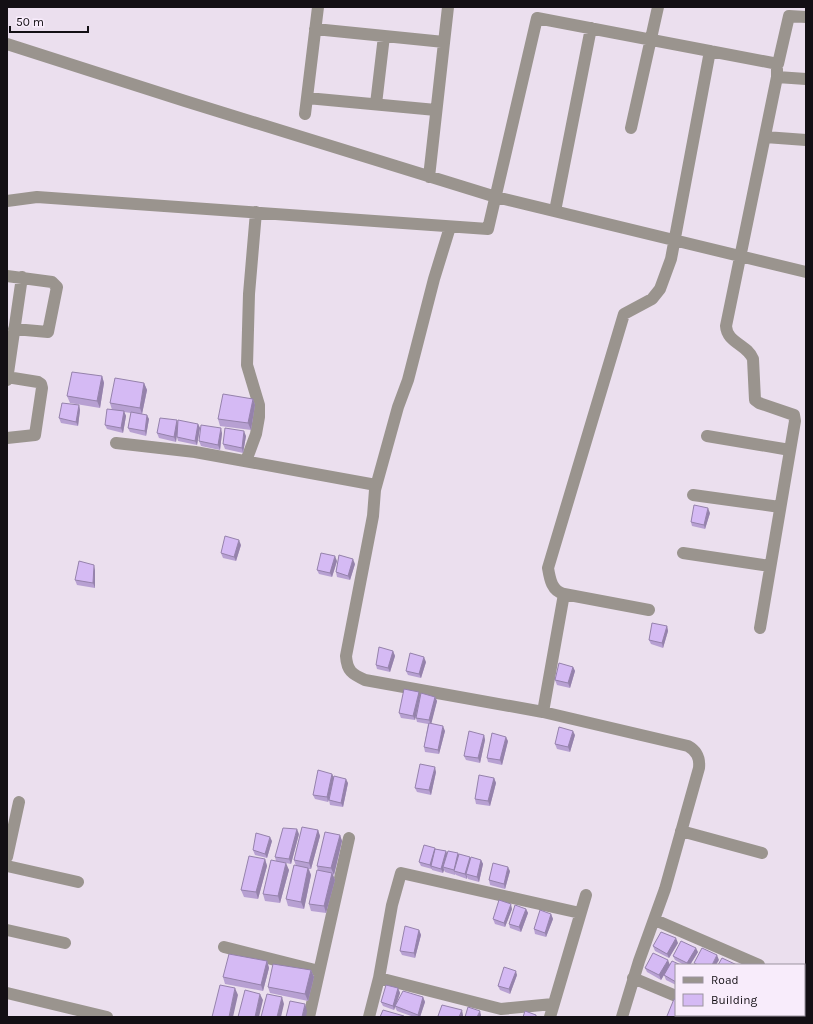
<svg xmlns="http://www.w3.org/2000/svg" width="813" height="1024" font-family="Karla,sans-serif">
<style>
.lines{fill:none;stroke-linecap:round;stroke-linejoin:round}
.street{stroke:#9a948e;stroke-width:12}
.wall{fill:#b7a0d2}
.shaded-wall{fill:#9582ab}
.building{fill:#d5baf4;stroke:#9582ab}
</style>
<rect width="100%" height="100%" fill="#ebdfee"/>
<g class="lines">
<!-- street -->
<path class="street" d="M315,29L444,42
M7,44L185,101L496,197L806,272
M777,69V77L806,79
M307,98L436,110
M376,104L384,36
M305,114L318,7
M631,128L658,7
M765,137L806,140
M429,177L448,7
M7,201L37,197L488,229L537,18L778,64L789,16L806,17
M555,211L591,28
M450,227L434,279L408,380L398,407L375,490L373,516L346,656C347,671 352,674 365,680L543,712L688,746C697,751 700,758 699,768L665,889L639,961L622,1017
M7,276L52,282L57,287L48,332L14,329
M7,380L22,277
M707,436L790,450
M7,438L35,435L42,388L41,384L38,382L7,377
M116,443L195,452L376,485
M246,461L256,434L259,417V405L247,365L249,294L256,212
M693,495L780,507
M683,553L770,566
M564,594L649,610
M760,628L795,421L794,415L759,403L755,400L753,359C747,344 727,343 726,326L777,77
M543,712L564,594C552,591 550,580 548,568L624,314L652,299L660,289L671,259L710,51
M681,831L762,853
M7,857L19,802
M7,866L78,882
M655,920L759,965
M7,930L65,943
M224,947L319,971
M379,978L501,1009L553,1004
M633,978L676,996
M804,985L806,986
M7,993L107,1017
M722,1015L726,1017
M309,1017L349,838
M369,1017L379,978L392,905L401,873L580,913
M550,1017L586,895"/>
</g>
<!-- wall -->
<path class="wall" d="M102,376L104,383L100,408L70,403L67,396Z
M144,383L147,390L142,414L149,419L146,436L130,432L128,428L131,413L124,412L126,416L123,433L107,429L105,425L112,410L110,403Z
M253,399L255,405L251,430L220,426L218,419Z
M79,405L80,410L78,426L61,423L59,418Z
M177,420L178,424H198L200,428L197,445L178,441L177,437V433L176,442L159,438L157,433Z
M222,433L220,450L201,446L199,441Z
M246,436L243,453L225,449L223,444Z
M710,513L705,529L692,526L691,522Z
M241,545L236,561L223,558L221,553Z
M337,561L332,577L319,574L317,570Z
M355,564L350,580L337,577L336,572Z
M95,570V588L77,585L75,580Z
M667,626L668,631L663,648L651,644L649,640Z
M393,651L395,656L390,672L377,669L376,665Z
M426,662L421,678L408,675L406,671Z
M573,667L575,671L570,688L557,685L555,680Z
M420,696L435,697L437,701L431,723L445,731L439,754L425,752L424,747L428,724L417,722L416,718L418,707L415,720L401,718L399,713Z
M484,735L485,740L480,763L466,760L464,756Z
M575,735L570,752L557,749L555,744Z
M508,741L502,765L488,762L487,758Z
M436,772L431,795L417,792L415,788Z
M332,774L333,776L348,783L343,807L330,805L329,800L328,802L315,799L313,795Z
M494,778L496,783L490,806L476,804L475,799Z
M318,830L320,836L311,869H309L311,875L304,909L288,906L286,899L296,866L294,860Z
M299,834L291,864L281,862L289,870L280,903L265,901L263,894L276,861L275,857Z
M340,835L342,841L334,875L333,874L335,880L326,913L311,911L309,904L318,871L317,866Z
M272,841L267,858L255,855L253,850Z
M435,849L446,851L447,854L459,855L471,859L481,860L483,864L479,882L468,879L467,877V879L456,875V874L455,875L445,872L444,870L443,873L432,870V869L421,866L419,862Z
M265,859L267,866L258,899L244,897L241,890Z
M510,871L505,889L490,885L489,880Z
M512,909L505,927L495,924L493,919Z
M526,909L528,913L521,932L510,928L509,924Z
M551,914L553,919L546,937L535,934L534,929Z
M419,930L421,935L415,958L402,955L400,951Z
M678,943L669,958L655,951L653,946Z
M698,952L690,965H684L675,960L673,956Z
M267,961L269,968L263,991L225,984L223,977Z
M670,964L676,965V985L666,980L664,975L668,968L661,980L647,972L645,968Z
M311,970L314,977L308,1001L270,993L268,987Z
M517,975L510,994L500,990L498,986Z
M398,988L400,993L397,1002L423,997L425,1002L420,1017H414L397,1011L395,1007L394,1010L383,1006L381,1002Z
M748,1015H766L765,1017H752Z"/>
<!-- shaded-wall -->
<path class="shaded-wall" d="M102,376L104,383L100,408L97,401Z
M144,383L147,390L142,414L140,408Z
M253,399L255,405L251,430L248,423Z
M79,405L80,410L78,426L76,422Z
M124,411L126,416L123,433L121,428Z
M147,415L149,419L146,436L145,431Z
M177,420L178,425L176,442L174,437Z
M198,424L200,428L197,445L195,441Z
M221,428L222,433L220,450L218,445Z
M244,431L246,436L243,453L242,448Z
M708,508L710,513L705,529L704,525Z
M239,540L241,545L236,561L234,557Z
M335,556L337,561L332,577L330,573Z
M353,559L355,564L350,580L348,576Z
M94,565L95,570V588L93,583Z
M667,626L668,631L663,648L662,643Z
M393,651L395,656L390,672L388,668Z
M424,657L426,662L421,678L419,674Z
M573,667L575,671L570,688L568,683Z
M419,692L420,697L415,720L413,716Z
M435,697L437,701L431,725L429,720Z
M443,726L445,731L439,754L438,750Z
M573,731L575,735L570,752L568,747Z
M484,735L485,740L480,763L478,758Z
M506,737L508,741L502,765L500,760Z
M435,767L436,772L431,795L429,790Z
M332,774L334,778L328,802L327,797Z
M494,778L496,783L490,806L488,801Z
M346,779L348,783L343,807L341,803Z
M297,829L299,834L291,864L289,859Z
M318,830L320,836L311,869L309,863Z
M340,835L342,841L334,875L331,868Z
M270,837L272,841L267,858L265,854Z
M435,848L436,852L431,866L432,870L430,865Z
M446,851L448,856L443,867L444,870L443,873L441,869Z
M458,853L460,857L454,871L455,875L454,870Z
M470,857L471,861L466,874L467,877V879L465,874Z
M265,859L267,866L258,899L256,892Z
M481,860L483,864L479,882L477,877Z
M286,863L289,870L280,903L278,896Z
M508,867L510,871L505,889L504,884Z
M308,868L311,875L304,909L301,902Z
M332,873L335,880L326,913L324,906Z
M511,904L512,909L505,927L504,923Z
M526,909L528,913L521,932L519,927Z
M551,914L553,919L546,937L545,933Z
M419,930L421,935L415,958L414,953Z
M676,938L678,943L669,958L667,954Z
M696,948L698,952L690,965H688L687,963Z
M717,955L719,960L716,965H712Z
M668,960L670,965L661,980L659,975Z
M267,961L269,968L263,991L261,985Z
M311,970L314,977L308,1001L305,994Z
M516,971L517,975L510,994L509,989Z
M235,988L238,995L233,1017H229Z
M398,988L400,993L394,1010L393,1006Z
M260,994L263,1000L259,1017H255Z
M282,997L284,1004L281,1017H277Z
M423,997L425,1002L420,1017H418V1015Z
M305,1004L307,1011L306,1017H302Z
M462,1010L463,1015V1017H459Z
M480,1011L481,1015V1017H477Z
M682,1015H685L684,1017H681Z
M700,1015H703V1017H699Z
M762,1015H766L765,1017H761Z
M787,1015H791L790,1017H786Z"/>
<!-- building -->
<path class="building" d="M72,372L102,376L97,401L67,396Z
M115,378L144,383L140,408L110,403Z
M223,394L253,399L248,423L218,419Z
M62,403L79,405L76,422L59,418Z
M107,409L124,411L121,428L105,425Z
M131,412L147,415L145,431L128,428Z
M160,418L177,420L174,437L157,433Z
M178,420L198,424L195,441L177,437Z
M201,425L221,428L218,445L199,441Z
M225,428L244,431L242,448L223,444Z
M694,505L708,508L704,525L691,522Z
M225,536L239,540L234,557L221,553Z
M321,553L335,556L330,573L317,570Z
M339,555L353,559L348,576L336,572Z
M79,561L94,565L93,583L75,580Z
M652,623L667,626L662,643L649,640Z
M379,647L393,651L388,668L376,665Z
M410,653L424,657L419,674L406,671Z
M559,663L573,667L568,683L555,680Z
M404,689L419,692L413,716L399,713Z
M421,693L435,697L429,720L416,718Z
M429,723L443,726L438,750L424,747Z
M559,727L573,731L568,747L555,744Z
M469,731L484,735L478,758L464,756Z
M492,733L506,737L500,760L487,758Z
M420,764L435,767L429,790L415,788Z
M318,770L332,774L327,797L313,795Z
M479,775L494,778L488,801L475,799Z
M334,776L346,779L341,803L329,800Z
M302,827L318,830L309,863L294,860Z
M283,828L297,829L289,859L275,857Z
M325,832L340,835L331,868L317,866Z
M256,833L270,837L265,854L253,850Z
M424,845L435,848L430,865L419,862Z
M435,849L446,851L441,869L431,866Z
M448,851L458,853L454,870L443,867Z
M459,854L470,857L465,874L454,871Z
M249,856L265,859L256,892L241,890Z
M471,857L481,860L477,877L466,874Z
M271,860L286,863L278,896L263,894Z
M493,863L508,867L504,884L489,880Z
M294,865L308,868L301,902L286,899Z
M317,870L332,873L324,906L309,904Z
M499,900L511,904L504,923L493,919Z
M515,905L526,909L519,927L509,924Z
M540,910L551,914L545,933L534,929Z
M405,926L419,930L414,953L400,951Z
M661,932L676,938L667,954L653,946Z
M681,941L696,948L687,963L673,956Z
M702,948L717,955L712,965H698L694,963Z
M653,953L668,960L659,975L645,968Z
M229,954L267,961L261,985L223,977Z
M722,958L737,965H718Z
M672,961L681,965H676V982L664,975Z
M273,964L311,970L305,994L268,987Z
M504,967L516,971L509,989L498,986Z
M220,985L235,988L229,1017H212Z
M386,985L398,988L393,1006L381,1002Z
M245,990L260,994L255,1017H238Z
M403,991L423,997L418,1015L395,1006Z
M267,994L282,997L277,1017H261Z
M674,999L676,1000V1015H682L681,1017H668L667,1016Z
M290,1001L305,1004L302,1017H286Z
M442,1005L462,1010L459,1017H441L438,1016Z
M468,1007L480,1011L477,1017H465Z
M383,1010L404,1016V1017H380Z
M525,1011L536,1015V1017H523Z
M686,1015H700L699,1017H685Z
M755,1015H762L761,1017H759Z
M768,1015H787L786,1017H767Z"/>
<!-- border -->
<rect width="813" height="1024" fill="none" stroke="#130f14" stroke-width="16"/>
<!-- legend -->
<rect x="675" y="964" width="130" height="52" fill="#f8ecfb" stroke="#9c949f"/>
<rect x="683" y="977" width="20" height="6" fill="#9a948e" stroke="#9c949f"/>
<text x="711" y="984" font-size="12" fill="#130f14">Road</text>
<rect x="683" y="994" width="20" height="12" fill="#d5baf4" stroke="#9c949f"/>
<text x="711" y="1004" font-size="12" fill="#130f14">Building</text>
<!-- scale -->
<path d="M10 26v6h78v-6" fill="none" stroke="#130f14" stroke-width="2"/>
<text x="16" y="26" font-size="12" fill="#130f14" stroke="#f8ecfb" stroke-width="3" paint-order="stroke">50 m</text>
</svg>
